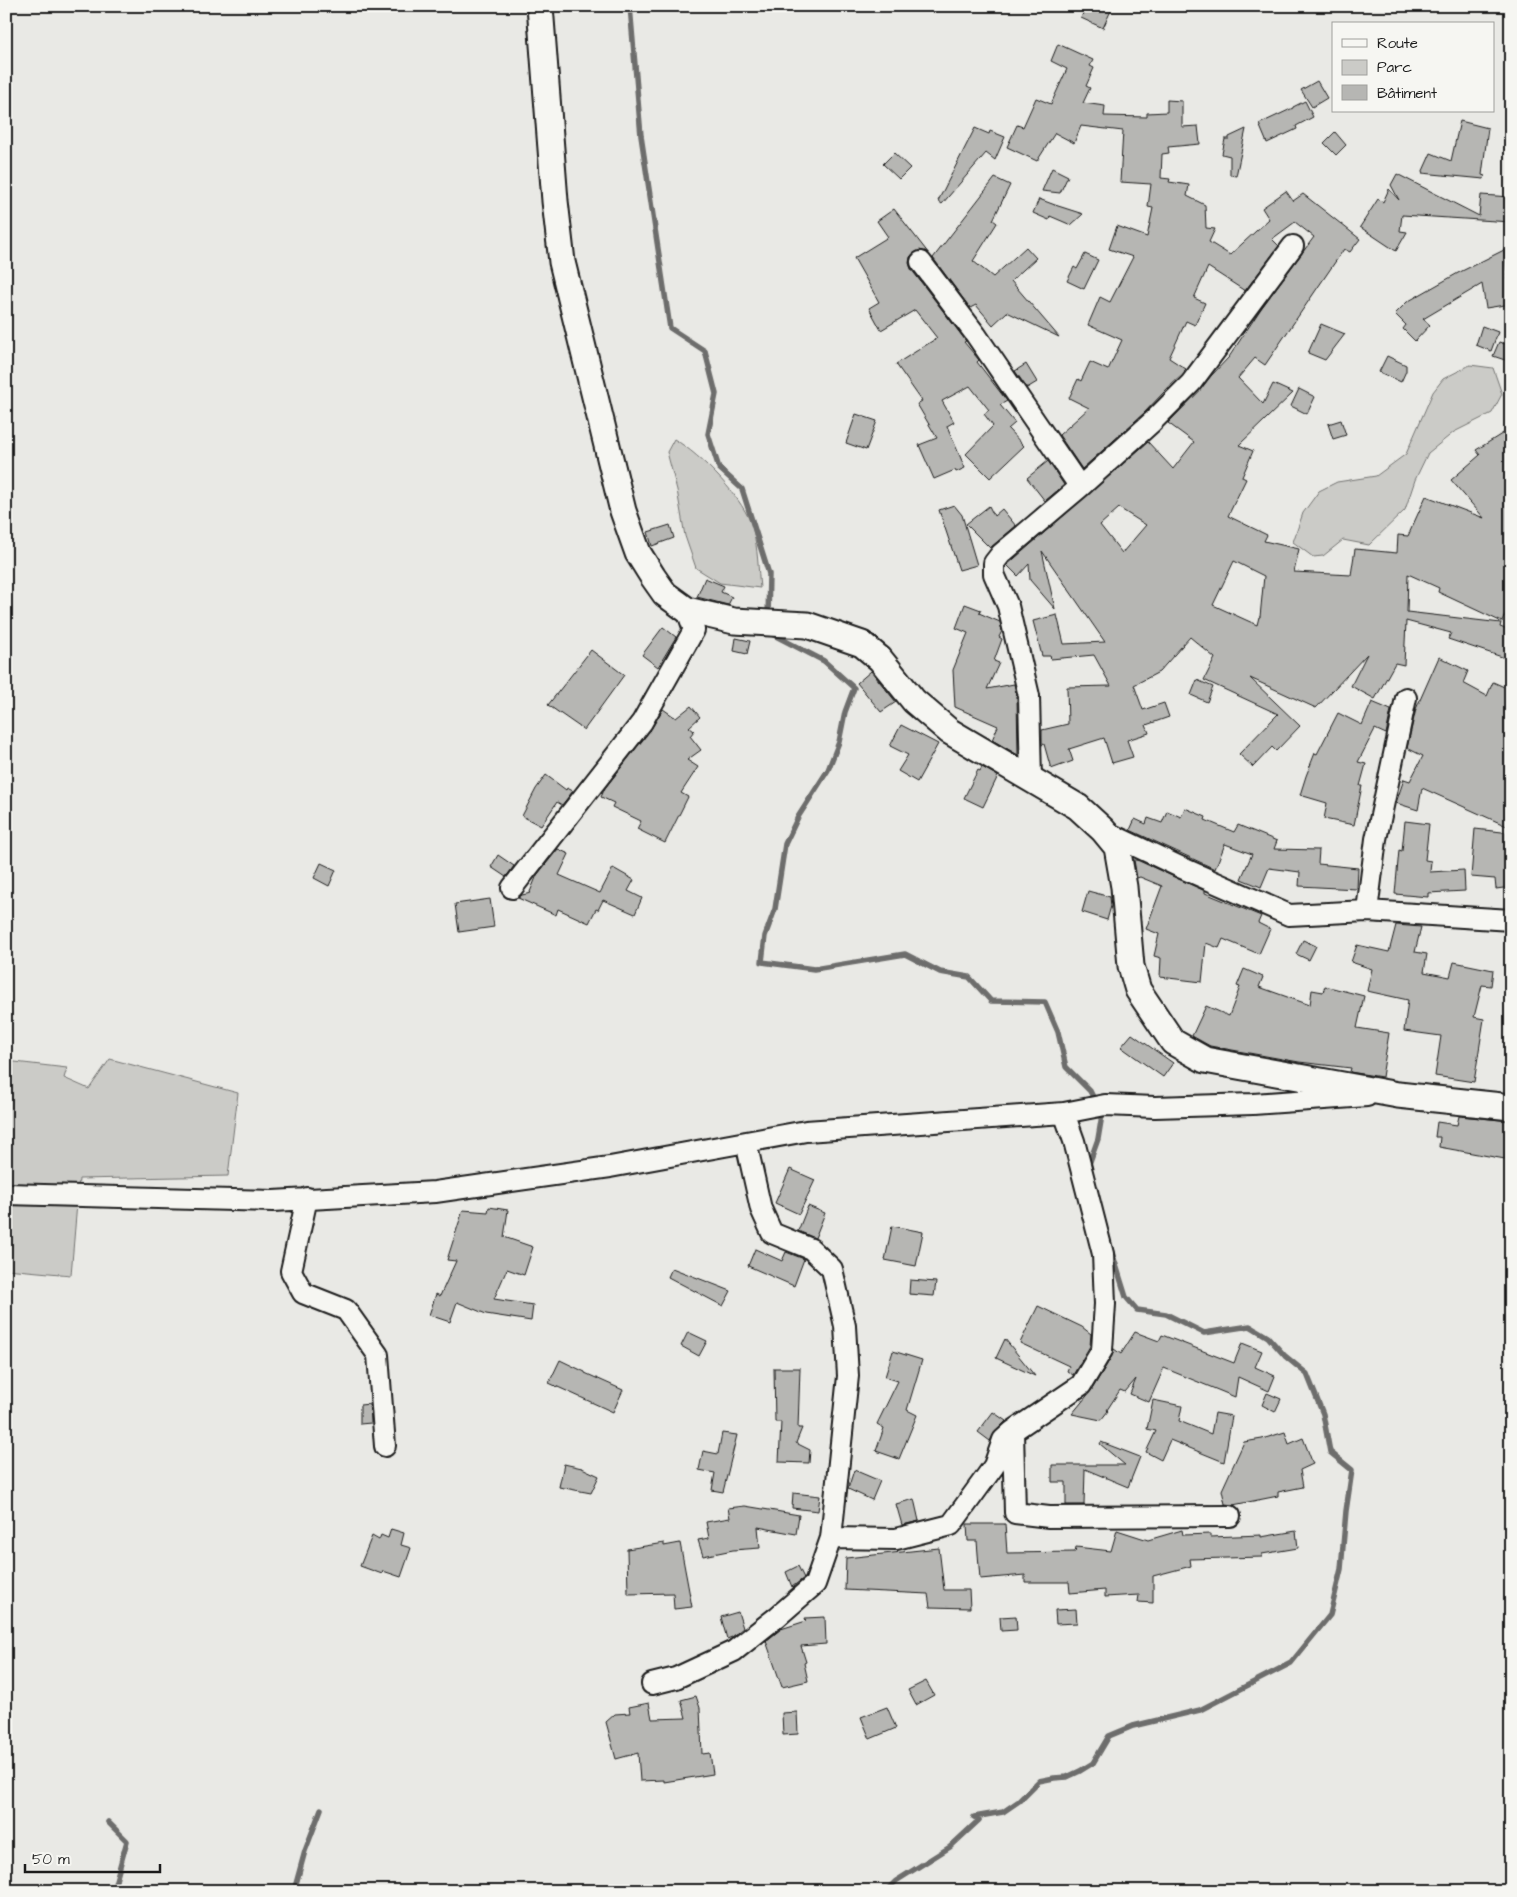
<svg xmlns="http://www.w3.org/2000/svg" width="1517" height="1897" font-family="'Architects Daughter',sans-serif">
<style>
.green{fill:#cbcbc7;stroke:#747472}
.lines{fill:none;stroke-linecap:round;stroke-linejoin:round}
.stream{stroke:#6d6d6c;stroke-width:5.5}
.building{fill:#b6b6b3;stroke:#1c1c1c;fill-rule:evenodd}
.minor-casing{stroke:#1c1c1c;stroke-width:24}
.tertiary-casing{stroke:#1c1c1c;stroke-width:29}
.minor{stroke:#f6f6f2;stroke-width:20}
.tertiary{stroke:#f6f6f2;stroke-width:25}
</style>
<rect width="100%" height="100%" fill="#e9e9e5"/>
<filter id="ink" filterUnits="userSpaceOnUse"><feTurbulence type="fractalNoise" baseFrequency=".02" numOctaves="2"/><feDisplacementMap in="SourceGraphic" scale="10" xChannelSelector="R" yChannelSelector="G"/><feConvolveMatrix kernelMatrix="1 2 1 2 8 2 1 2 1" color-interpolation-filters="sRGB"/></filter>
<g filter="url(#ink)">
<!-- green -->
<path class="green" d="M1470,365L1493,368L1502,394L1492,413L1454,432L1428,453L1415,480L1405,510L1369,545L1343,540L1323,556L1313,557L1293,542L1303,513L1319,491L1337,482L1376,476L1406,454L1433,392L1443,379Z
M674,439C701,455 746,500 753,530C758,549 758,569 760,588L720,583L696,568L685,536L677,490L667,452Z
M110,1059L238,1093L228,1176L79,1179L71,1275L6,1269V1061L67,1068L64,1078L89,1089Z"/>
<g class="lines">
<!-- stream -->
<path class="stream" d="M630,6L641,136L670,328L705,351L716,394L708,434L719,468L742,489L769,574L768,618
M770,633L824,661L854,688L845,712L839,742L828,770L798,817L785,844L775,909L765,936L762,962L814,969L905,954L940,972L969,977L991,1001L1045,1002L1058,1032L1066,1067L1090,1091L1102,1115L1098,1139L1089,1164L1090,1168
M108,1822L127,1841L113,1891
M294,1891L305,1851L321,1809
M886,1891L896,1881L950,1847L979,1820L974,1817L1003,1812L1019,1801L1039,1781L1054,1778L1067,1777L1080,1771L1093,1763L1109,1736L1133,1726L1200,1710L1291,1663L1330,1615L1341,1569L1346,1511L1352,1470L1330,1452L1323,1414L1307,1374L1285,1356L1268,1337L1250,1326L1204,1333L1166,1314L1137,1310L1126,1297L1111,1249"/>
</g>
<!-- building -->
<path class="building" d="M1086,6H1113L1103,28L1081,18Z
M1058,44L1093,60L1090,66L1094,68L1086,86L1090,88L1083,103L1105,106L1104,116L1147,117V113L1167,112V100L1182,101V127L1198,126L1200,144L1168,147L1169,153L1162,154L1161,178L1170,179L1169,182L1189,185L1187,196L1205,205L1206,228L1215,229L1209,242L1230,255L1269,219L1262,208L1286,191L1293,201L1303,194L1360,239L1350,252L1344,249L1265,365L1255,358L1238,378L1263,404L1273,384L1293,393L1239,445L1253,451L1242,477L1246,479L1228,516L1267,535L1264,541L1299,549L1294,572L1351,575L1355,549L1397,553L1398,535L1408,536L1426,496L1484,518L1451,480L1480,455L1476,450L1505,432L1511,441V601L1502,622L1438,592L1439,588L1408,574L1407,612L1501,623L1500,627L1511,631V660L1448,639L1451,633L1406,621L1404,665L1395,663L1375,699L1351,686L1367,654L1316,708L1250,678L1300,726L1276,751L1272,747L1253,767L1239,754L1278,714L1204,680L1215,658L1190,637L1159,672L1134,685L1143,710L1164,703L1169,717L1146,725L1149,733L1127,740L1133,757L1112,763L1104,738L1069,749L1073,761L1051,769L1044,744L1042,745V730L1068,724L1067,687L1111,686L1094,655L1051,659L1050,656H1042L1033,621L1057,615L1064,644L1105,642L1042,551L1055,609L1030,580L1029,564L1018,576L1007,565L1148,442L1173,469L1194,442L1168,423L1199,391L1211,376L1229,357L1262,307L1314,237L1295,222L1272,239L1279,246L1245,291L1208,267L1194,298L1205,303L1195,325L1186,321L1169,358L1186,369L1144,413L1082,469L1059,435L1089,408L1069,398L1078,379L1081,381L1090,362L1108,370L1122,340L1088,325L1100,297L1110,302L1133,257L1109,249L1117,226L1147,237L1153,208L1148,207L1151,184L1120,182L1123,131L1081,126L1074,143L1055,133L1037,161L1007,147L1017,125L1023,127L1036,98L1051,104L1067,69L1051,61ZM1119,508L1146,525L1122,553L1100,525ZM1234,561L1264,576L1260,617H1259L1257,625L1213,605Z
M1317,81L1327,98L1312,107L1301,90Z
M1305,101L1313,117L1296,126L1297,129L1267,143L1259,124L1293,108V107Z
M1460,121L1488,128L1482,175L1485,176L1484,179L1422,173L1431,153L1451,161Z
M975,128L989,134L990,131L1005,137L995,160L986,153L942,204L938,201Z
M1246,129L1236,176L1230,175V156L1222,154L1225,139H1229V137Z
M1335,132L1346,145L1336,155L1324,143Z
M894,153L910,168L899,179L883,164Z
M1052,168L1068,176L1060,193L1042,191Z
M1397,174L1479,216L1481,195L1511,197V222L1402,215L1400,231L1407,232L1396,251L1360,227L1378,199L1383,202L1389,189L1399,200L1391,185Z
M995,178L1010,185L993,220L997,223L973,261L993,277L1026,247L1036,258L1011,281L1059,337L1007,312L993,325L976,305L970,308L933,258Z
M1039,199L1055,205L1083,214L1071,225L1050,216L1049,220L1033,213Z
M894,209L929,254L920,250L914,253L910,257L909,263L911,269L966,341L964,342L979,360L977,362L1007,401L1000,405L1015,423L1008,429L1024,446L990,478L966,454L993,426L984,414L989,410L970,386L942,401L954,422L947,426L965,468L956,472L955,470L934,479L919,445L937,438L917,404L922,401L896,364L937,338L915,310L881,330L869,308L879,302L854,258L888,237L877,221Z
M1504,250L1511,304L1486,308L1482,284L1423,319L1430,325L1415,341L1403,329L1406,325L1395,314L1407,302L1458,273Z
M1085,254L1098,260L1084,289L1067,281L1074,267L1077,269Z
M1321,324L1345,334L1325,360L1308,353Z
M1482,326L1498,332L1491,351L1476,345Z
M1499,342L1511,346V362L1493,356Z
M1387,356L1406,365V371L1401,382L1379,372Z
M1026,364L1037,382L1027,388L1015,371Z
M1299,389L1315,397L1307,414L1291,406Z
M856,414L877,421L866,450L846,443Z
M1341,420L1346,435L1333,439L1328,424Z
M1048,461L1064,485L1045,501L1027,478Z
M954,505L962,515L977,565L959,570L939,510Z
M989,506L994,516L1002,509L1016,526L990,548L966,524Z
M670,525L674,538L652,546L648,532Z
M705,578L724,586L721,592L732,597L728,605L697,597Z
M965,604L981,610L979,613L1000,622L1002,631L999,637L1002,639L994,661L999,663L987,689L1014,684L1017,698L1018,755L992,740L998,726L955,707L953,670L968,633L956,628Z
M663,627L676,637L658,667L642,655Z
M736,638L750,641L747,654L734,651Z
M591,650L624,675L584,730L548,705Z
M1439,657L1468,671L1463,683L1487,696L1493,682L1511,690V828L1422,788L1418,810L1396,803L1404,779L1410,781L1423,756L1407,748L1416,709Z
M871,671L896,702L881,712L857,683Z
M1197,680L1213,687L1207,702L1191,695Z
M1372,702L1391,710L1386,734L1375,729L1358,762L1366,764L1360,786H1362L1354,825L1324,819L1327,803L1300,795L1306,776L1315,753L1317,754L1338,713L1362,725Z
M691,706L700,717L689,727L694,731L690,736L701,750L687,760L698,767L681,793L688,797L665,843L637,829L641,821L612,807L614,803L601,797L605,788L651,729L663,709L676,718Z
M901,725L938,744L917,782L898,771L908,755L890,746Z
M982,767L998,776L983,807L964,798L978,770L980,771Z
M546,775L566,790L567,788L573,791L562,805L557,802L541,826L522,816L536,789Z
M1185,808L1206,817L1205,820L1234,832L1238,825L1277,841L1274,849L1319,850L1318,864L1358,868L1357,889L1299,886L1300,872L1269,868L1261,887L1241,879L1252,854L1225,844L1215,869L1130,830L1135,819L1146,824L1148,818L1162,823L1167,811L1181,817Z
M1405,821L1429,824L1425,860L1431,861L1430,872L1464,870L1465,891L1428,893V897L1395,894L1399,850L1402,851Z
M1475,829L1511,833V887L1496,889L1495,879L1471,877Z
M558,849L569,854L559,875L600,893L613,868L634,880L628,891L642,898L635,914L603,900L598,910L596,909L589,923L558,909L556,915L518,898L522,895L531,893L530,892L537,875Z
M498,855L514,866L506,877L491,867Z
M1134,860H1137L1205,891V893L1261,916L1258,923L1270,929L1259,954L1223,939L1219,948L1206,943L1202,982L1160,977L1161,958L1154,956L1159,934L1146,929L1162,886L1140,877L1137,878Z
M321,863L336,870L329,886L314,878Z
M1088,891L1110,897L1111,906L1107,920L1082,912Z
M490,899L494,927L459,932L455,904Z
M1396,925L1421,927L1415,952L1427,954L1424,972L1450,977L1454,962L1493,970L1491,986L1482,985L1474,1017L1484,1019L1474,1082L1435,1076L1441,1036L1404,1031L1408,1000L1367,991L1372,969L1351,962L1357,945L1389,952Z
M1303,940L1316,946L1309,960L1296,954Z
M1244,969L1263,977L1259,987L1310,1005L1312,990L1323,992L1325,986L1364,996L1357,1028L1389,1033L1382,1077L1350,1072L1351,1068L1299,1062L1210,1046L1192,1036L1206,1006L1229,1016L1240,987L1237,986Z
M1132,1034L1173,1063L1163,1077L1121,1047Z
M1459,1116L1511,1121L1505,1159L1439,1147L1440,1137H1435L1437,1122L1457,1125Z
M790,1169L815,1180L799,1214L775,1203Z
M808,1206L825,1213L815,1238L798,1231Z
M489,1207L508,1210L504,1237L533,1247L524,1275L507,1269L494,1299L533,1305L531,1321L486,1314L457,1302L450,1322L429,1315L436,1294L440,1296L456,1261L447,1260L463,1210L488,1212Z
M892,1226L923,1232L916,1266L885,1260Z
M755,1249L782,1261L786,1252L804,1259L794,1286L748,1266Z
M672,1268L731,1291L723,1306L668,1277Z
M910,1280L936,1282L934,1296L909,1294Z
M1038,1306L1082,1327L1091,1334L1090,1346L1073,1375L1067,1371L1069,1366L1020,1343Z
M688,1332L707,1341L699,1356L681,1346Z
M1135,1332L1159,1341L1162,1335L1234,1363L1242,1343L1262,1351L1255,1367L1275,1376L1269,1391L1238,1377L1235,1397L1164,1368L1149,1402L1130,1394L1136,1379L1125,1392L1120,1390L1107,1410L1108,1411L1101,1420L1072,1414L1091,1391L1112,1356L1114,1349L1121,1354Z
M1005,1339L1035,1376L996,1358Z
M893,1351L922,1360L907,1410L917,1415L899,1459L876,1451L884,1428L877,1424L898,1381L885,1377Z
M560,1360L585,1372V1373L623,1390L613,1412L549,1383Z
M774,1368H800L798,1428H802L796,1443L810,1450L809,1463L779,1462L781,1422H775Z
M1267,1393L1281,1399L1275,1412L1262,1405Z
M1153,1400L1182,1406L1179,1421L1211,1434L1215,1413L1232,1416L1224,1462L1170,1440L1161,1460L1146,1452L1156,1431L1147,1429Z
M370,1404L371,1423L360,1424V1405Z
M993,1412L1006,1421L995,1432L990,1441L978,1432Z
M1285,1432L1289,1444L1303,1438L1313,1464L1300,1470L1303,1487L1278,1492V1496L1233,1505L1225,1504L1222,1490L1244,1442L1262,1439Z
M722,1433L737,1435L723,1492L712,1490L715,1473L699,1470L703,1451L718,1454Z
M1101,1442L1140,1457L1128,1487L1085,1469L1084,1505H1066V1482H1052V1465H1125L1100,1444Z
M564,1464L582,1468L599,1476L591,1493L559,1487Z
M854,1470L880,1481L872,1500L848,1489Z
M793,1493L820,1496L818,1511L792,1508Z
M914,1499L919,1521L902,1525L896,1504Z
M745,1506L799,1515L796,1534L758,1527L760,1548L733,1550L703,1556L698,1540L709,1538L706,1522L730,1518L728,1508Z
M967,1524H1005L1007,1553L1075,1552L1076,1547L1111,1551L1117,1530L1148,1540L1182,1530L1183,1535L1210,1534V1537L1261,1535V1537L1296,1531L1298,1548L1262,1554V1557L1190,1559L1191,1566L1153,1576V1603L1138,1602L1139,1595L1105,1597V1590L1070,1593L1069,1582H1025V1575L980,1579L977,1541H968Z
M391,1529L404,1533L401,1545L411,1548L401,1577L383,1571L382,1574L360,1566L372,1536L379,1540L381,1535L388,1538Z
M664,1543V1546L680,1543L692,1607L674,1609L673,1593L628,1594L627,1549Z
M939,1548L944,1590H969L970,1608L930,1607L928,1594L845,1590L846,1558Z
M798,1566L804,1578L792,1587L786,1572Z
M1076,1609L1077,1623L1056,1624L1055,1610Z
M738,1612L743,1628L732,1637L727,1639L721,1617Z
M1016,1616L1017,1630L1001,1631L1000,1617Z
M825,1617L826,1644L801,1646L806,1662L804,1663L808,1681L782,1687L766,1641L781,1629L806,1621L805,1618Z
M926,1681L934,1695L916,1705L908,1690Z
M696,1696L700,1708L702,1754L710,1753L713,1774L664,1782V1780L640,1781L638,1753L616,1759L606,1722L615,1714L630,1713L629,1707L649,1703L652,1719L686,1718L681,1700Z
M887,1707L896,1728L870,1739L861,1717Z
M797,1712L798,1734L783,1735L782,1713Z"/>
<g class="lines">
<!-- minor casing -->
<g class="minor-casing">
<path id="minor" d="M921,262L976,335L1080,487
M1406,698L1376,839L1367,911L1511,920
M1031,780L1029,696L1008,606L994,574V563L1001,554L1080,487L1152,422L1191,383L1293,246
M1104,831L1180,867L1289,915L1367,911
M512,888L642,722L694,630L687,610
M746,1142L761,1209L772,1233L811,1249L832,1269L845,1326L848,1376L831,1538L896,1539L951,1525L994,1466L1003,1440L1013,1431L1081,1385L1102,1350L1105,1304L1103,1254L1074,1141L1064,1113
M6,1194L273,1201L435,1192L610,1167L806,1131L1064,1113L1105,1105L1155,1107L1253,1104L1367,1096
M307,1198L291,1271L303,1293L346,1310L378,1355L385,1446
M1013,1431L1015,1513L1049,1517L1230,1516
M652,1684L676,1678L734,1651L777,1617L815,1584L831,1538"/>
</g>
<!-- tertiary casing -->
<g class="tertiary-casing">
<path id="tertiary" d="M540,6L555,201L562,262L623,511L638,553L653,577L665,594L687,610L734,621L807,625L862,644L880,659L914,701L949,731L1078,807L1103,830L1117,847L1124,887L1131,966L1138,990L1173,1042L1205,1060L1398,1095L1511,1107"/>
</g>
<!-- minor -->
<use href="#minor" class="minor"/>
<!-- tertiary -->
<use href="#tertiary" class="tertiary"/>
</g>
</g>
<!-- margin -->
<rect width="1517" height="1897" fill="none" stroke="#f6f6f2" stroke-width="25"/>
<rect x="12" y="12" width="1492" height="1872" fill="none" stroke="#1c1c1c" stroke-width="2" filter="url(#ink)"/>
<!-- legend -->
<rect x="1332" y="22" width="162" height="90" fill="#f6f6f2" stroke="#9f9f9c"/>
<rect x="1342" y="39" width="25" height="8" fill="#f6f6f2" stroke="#9f9f9c"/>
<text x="1377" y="48" font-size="15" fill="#1c1c1c">Route</text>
<rect x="1342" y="60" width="25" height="15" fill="#cbcbc7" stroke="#9f9f9c"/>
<text x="1377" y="72" font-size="15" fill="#1c1c1c">Parc</text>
<rect x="1342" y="85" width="25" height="15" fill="#b6b6b3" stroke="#9f9f9c"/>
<text x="1377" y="98" font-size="15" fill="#1c1c1c">Bâtiment</text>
<!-- scale -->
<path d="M25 1864v8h135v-8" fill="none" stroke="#1c1c1c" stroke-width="2.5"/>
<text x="32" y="1864" font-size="15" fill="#1c1c1c" stroke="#f6f6f2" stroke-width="4" paint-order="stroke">50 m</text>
</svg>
